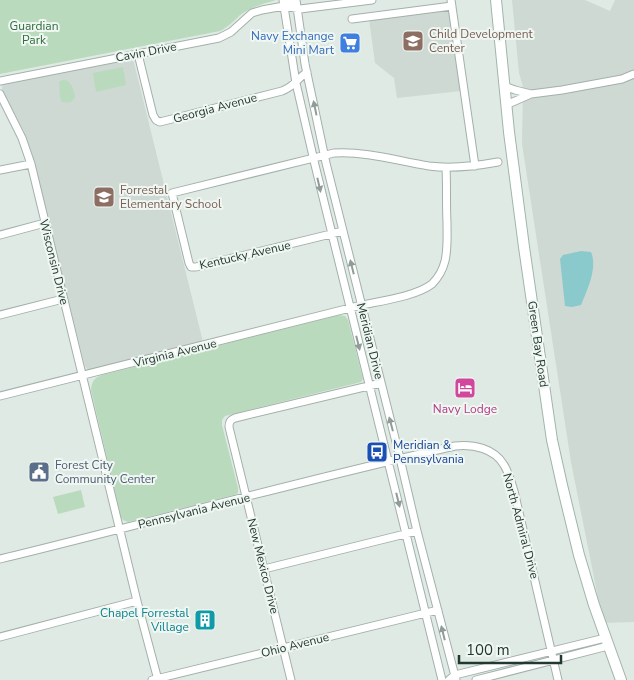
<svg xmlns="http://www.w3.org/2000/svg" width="634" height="680" font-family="'Nunito Sans',sans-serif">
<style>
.built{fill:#ced9d3}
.green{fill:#badabe}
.water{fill:#8acacc}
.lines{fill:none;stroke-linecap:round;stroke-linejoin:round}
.street-casing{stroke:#a3b1aa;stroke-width:9}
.secondary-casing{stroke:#a0b5aa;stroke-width:12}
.street{stroke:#fff;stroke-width:7}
.secondary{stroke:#fff;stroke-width:10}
.oneway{fill:#909c98}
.labels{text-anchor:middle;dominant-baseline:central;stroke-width:4;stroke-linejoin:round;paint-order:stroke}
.park-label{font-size:12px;fill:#2f6d3f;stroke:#f0f7f2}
.education-label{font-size:12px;fill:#785e54;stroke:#f0f7f2;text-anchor:start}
.shop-label{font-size:12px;fill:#366cbe;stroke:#f0f7f2;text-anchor:end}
.street-label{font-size:12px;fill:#223930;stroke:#f0f7f2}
.hotel-label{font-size:12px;fill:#b23c85;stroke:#f0f7f2}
.transit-label{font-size:12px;fill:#164399;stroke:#f0f7f2;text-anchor:start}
.service-label{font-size:12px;fill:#4e5e75;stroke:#f0f7f2;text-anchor:start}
.culture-label{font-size:12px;fill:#0d838f;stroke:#f0f7f2;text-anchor:end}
</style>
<rect width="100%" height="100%" fill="#e0eae4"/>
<!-- built -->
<path class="built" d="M512,0H585L610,11L615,0H634V622L603,623L571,462L522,144L523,87L519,73Z
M447,9L449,10L461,91L397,98L394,78L375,63L369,19Z
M127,60L133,61L134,63L203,342L90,370L87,369L85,366L30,148L23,129L2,90V86L6,83Z"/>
<!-- green -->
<path class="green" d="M0,0H276C263,4 250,7 239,16C233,22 228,27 220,31L0,74Z
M123,67L126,85L96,92L93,73Z
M63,80C71,79 74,90 75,97C72,103 68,103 62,102L60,97L59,82Z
M339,315L345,316L348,320L363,379L361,382L225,416L222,420V425L238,488V493L234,495L128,522L123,520L121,517L91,390C92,381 94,378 102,375Z
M81,490L85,507L58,514L53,497Z"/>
<!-- water -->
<path class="water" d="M581,251L591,252C598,268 587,290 581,305L572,307L565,306L560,259L563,255Z"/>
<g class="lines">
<!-- street casing -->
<g class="street-casing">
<path id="street" d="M283,0L296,83L315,165L442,680
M296,0L305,64L326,163L398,450L417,531L456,680
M451,0L475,166
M284,6L300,9L372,0
M352,19L452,6
M138,54L153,115L156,120L160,122L282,91C295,86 297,79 307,72
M0,81L219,38L231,32L252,13L262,10L284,6L292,0
M504,86L515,90L531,94
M0,94L22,138L31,164L137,601L158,680
M506,105L531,94L562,90L622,79L634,74
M0,170L31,164
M343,231L196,267H191L189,263L172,193L334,153C366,151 398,161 429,166C452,169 476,166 498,162
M0,235L45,223
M0,315L63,299
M0,396L362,305C381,301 417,296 432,284C438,278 443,269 445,261C448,248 447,235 447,222C446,204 447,186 446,168
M0,559C152,522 303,480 455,446C473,444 494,448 504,465C509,473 511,482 514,491L558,680
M264,569L417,531
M0,637L137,601
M152,680L438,610
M291,680L229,427C229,422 230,420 235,418L381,383
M449,680L455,675L605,638
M476,680L608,646"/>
</g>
<!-- secondary casing -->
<g class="secondary-casing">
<path id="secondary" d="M496,0L509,132L524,247L552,440L562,485L579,555L594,605L621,680"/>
</g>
<!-- street -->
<use href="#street" class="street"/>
<!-- secondary -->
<use href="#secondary" class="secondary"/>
</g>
<!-- one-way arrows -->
<defs><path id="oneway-solid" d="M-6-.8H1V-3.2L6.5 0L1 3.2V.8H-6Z" transform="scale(1.25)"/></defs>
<g class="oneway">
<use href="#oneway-solid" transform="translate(315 108) rotate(-102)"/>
<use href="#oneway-solid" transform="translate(319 185) rotate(77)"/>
<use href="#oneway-solid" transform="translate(352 267) rotate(-104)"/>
<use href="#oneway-solid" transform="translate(358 343) rotate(76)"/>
<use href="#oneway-solid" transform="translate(391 424) rotate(-105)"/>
<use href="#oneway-solid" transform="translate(398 500) rotate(76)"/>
<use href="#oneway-solid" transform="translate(443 633) rotate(-104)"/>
</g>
<!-- icons -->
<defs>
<g id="school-square" transform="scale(1.125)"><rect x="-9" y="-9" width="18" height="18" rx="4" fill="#8d6e63" stroke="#f0f7f2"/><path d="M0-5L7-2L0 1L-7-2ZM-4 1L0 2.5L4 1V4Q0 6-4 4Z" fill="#fff"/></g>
<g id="supermarket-square" transform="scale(1.125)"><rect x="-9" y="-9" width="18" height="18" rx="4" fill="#3f7fe0" stroke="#f0f7f2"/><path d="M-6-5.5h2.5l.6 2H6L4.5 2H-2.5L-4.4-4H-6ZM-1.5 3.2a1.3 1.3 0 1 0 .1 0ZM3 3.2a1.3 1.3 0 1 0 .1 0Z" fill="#fff"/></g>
<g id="hotel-square" transform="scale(1.125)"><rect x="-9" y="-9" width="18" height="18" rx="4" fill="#d1479c" stroke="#f0f7f2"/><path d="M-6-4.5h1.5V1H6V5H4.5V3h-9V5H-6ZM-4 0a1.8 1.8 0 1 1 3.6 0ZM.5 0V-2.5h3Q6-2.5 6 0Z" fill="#fff"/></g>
<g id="bus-square" transform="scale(1.125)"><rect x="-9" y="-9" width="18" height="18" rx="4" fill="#1a4fb4" stroke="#f0f7f2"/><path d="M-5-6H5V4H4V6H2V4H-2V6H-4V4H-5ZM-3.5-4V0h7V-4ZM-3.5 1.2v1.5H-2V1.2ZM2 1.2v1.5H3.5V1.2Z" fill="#fff"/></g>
<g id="civic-square" transform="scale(1.125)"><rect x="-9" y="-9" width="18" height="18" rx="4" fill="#5c6f8a" stroke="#f0f7f2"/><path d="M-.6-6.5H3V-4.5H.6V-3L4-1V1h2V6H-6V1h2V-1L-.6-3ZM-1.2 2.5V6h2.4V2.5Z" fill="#fff"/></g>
<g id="building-square" transform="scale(1.125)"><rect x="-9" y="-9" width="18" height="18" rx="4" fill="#0f9aa8" stroke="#f0f7f2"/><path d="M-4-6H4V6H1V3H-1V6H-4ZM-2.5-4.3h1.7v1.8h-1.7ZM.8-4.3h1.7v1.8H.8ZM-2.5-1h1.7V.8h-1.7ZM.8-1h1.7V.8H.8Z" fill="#fff"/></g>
</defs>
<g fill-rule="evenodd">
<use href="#school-square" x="413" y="41"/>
<use href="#supermarket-square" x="350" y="43"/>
<use href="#school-square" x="104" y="197"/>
<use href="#hotel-square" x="465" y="388"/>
<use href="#bus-square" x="377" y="452"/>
<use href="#civic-square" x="39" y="472"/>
<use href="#building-square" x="205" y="620"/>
</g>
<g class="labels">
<!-- park labels -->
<g class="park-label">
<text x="34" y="26">Guardian<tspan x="34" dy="14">Park</tspan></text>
</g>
<!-- education labels -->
<g class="education-label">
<text x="429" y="34">Child Development<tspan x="429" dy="14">Center</tspan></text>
<text x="120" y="190">Forrestal<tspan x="120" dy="14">Elementary School</tspan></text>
</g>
<!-- shop labels -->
<g class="shop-label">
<text x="334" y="36">Navy Exchange<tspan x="334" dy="14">Mini Mart</tspan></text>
</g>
<!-- street labels -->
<g class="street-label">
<text transform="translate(146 52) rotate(-11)">Cavin Drive</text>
<text transform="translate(215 108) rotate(-15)">Georgia Avenue</text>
<text transform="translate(245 255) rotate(-13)">Kentucky Avenue</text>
<text transform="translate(54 262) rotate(76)">Wisconsin Drive</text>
<text transform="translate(370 341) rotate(76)">Meridian Drive</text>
<text transform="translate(538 344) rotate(82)">Green Bay Road</text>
<text transform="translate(175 353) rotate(-14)">Virginia Avenue</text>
<text transform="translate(194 511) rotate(-14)">Pennsylvania Avenue</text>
<text transform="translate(521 526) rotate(75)">North Admiral Drive</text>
<text transform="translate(263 566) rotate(76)">New Mexico Drive</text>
<text transform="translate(295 645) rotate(-14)">Ohio Avenue</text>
</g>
<!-- hotel labels -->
<g class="hotel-label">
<text x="465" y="409">Navy Lodge</text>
</g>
<!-- transit labels -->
<g class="transit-label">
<text x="393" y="445">Meridian &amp;<tspan x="393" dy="14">Pennsylvania</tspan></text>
</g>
<!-- service labels -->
<g class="service-label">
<text x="55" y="465">Forest City<tspan x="55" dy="14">Community Center</tspan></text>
</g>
<!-- culture labels -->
<g class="culture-label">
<text x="189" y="613">Chapel Forrestal<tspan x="189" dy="14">Village</tspan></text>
</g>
</g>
<!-- scale -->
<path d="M459 655v8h102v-8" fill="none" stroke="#223930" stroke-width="2.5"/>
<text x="466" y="655" font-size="15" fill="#223930" stroke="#f0f7f2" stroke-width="4" paint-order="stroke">100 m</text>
</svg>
